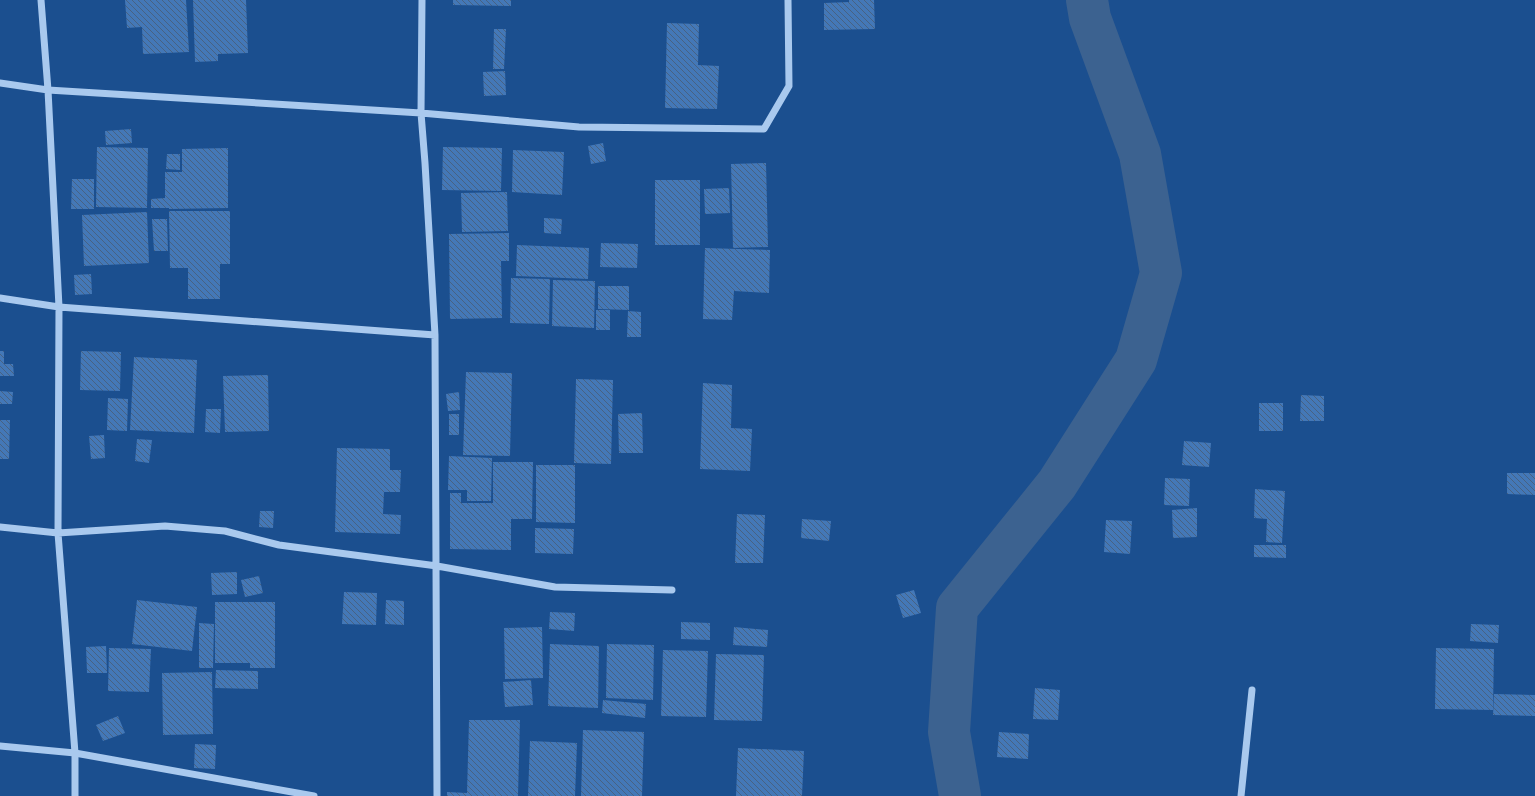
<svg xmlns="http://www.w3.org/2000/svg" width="1535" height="796" font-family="'Public Sans',sans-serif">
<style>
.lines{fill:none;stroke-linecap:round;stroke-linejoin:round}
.river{stroke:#3c6290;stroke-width:42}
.building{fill:url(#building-back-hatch)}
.minor{stroke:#a9c9ee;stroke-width:7}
</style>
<defs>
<pattern id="building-back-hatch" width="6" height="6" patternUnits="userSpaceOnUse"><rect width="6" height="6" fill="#4478b7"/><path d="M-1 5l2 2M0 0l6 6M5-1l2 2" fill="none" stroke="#486282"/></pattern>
</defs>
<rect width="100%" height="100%" fill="#1b4f8f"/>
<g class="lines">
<!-- river -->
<path class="river" d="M960,796L949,732L957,608L1057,484L1136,360L1161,273L1140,154L1090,18L1087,0"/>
</g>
<!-- building -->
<path class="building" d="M125,0H186L189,52L143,54L142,27L127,28Z
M193,0H246L248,53L218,54V61L195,62Z
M453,0H511V6L453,5Z
M849,0H874L875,29L824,30V3L849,2Z
M667,23L699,24L698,65L719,66L717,109L665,108Z
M494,29H506L504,69H493Z
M505,71L506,95L484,96L483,72Z
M131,129L132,143L106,145L105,131Z
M603,143L606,161L591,164L588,146Z
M97,147L148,148L147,208L96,207Z
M443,147L502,148L501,191L442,190Z
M228,148V208L169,209V208H151V199L165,198V172H182V149Z
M513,150L564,152L562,195L512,192Z
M167,154H180V170L166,169Z
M766,163L768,247L733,248L731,164Z
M72,179H94V209H71Z
M655,180H700V245H655Z
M729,188L730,213L705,214L704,189Z
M507,192L508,231L462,232L461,193Z
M169,211H230V264H220V299H188V268H170Z
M147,212L149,263L84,266L82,215Z
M544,218L562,219L561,234L544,233Z
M152,219H167L168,251H154Z
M509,233V261H501L502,318L450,319L449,234Z
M601,243L638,244L637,268L600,267Z
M517,245L589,248L588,279L516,276Z
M705,248L770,250L769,293L734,291L732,320L703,319Z
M91,274L92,294L75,295L74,275Z
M511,278L550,279L549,324L510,323Z
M553,280L595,281L594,328L552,326Z
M598,286H629V310L598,309Z
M596,310H610V330H596Z
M628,311L641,312V337H627Z
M0,351H4V364H13L14,376H0Z
M81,351L121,352L120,391L80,390Z
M134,357L197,360L194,433L130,430Z
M466,372L512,373L510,456L463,455Z
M268,375L269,431L225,432L223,376Z
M576,379L613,380L611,464L574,463Z
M703,383L732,385L731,428L752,429L750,471L700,469Z
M0,391L13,392L12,404H0Z
M459,392L460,410L448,411L446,394Z
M1301,395L1324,396V421H1300Z
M108,398L128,399L127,431L107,430Z
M1259,403H1283V431H1259Z
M206,409H221L220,433L205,432Z
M642,413L643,453H619L618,414Z
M449,414H459V435H449Z
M0,420H10L9,459H0Z
M104,435L105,458L91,459L89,436Z
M137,439L152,440L149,463L135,461Z
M1184,441L1211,443L1209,467L1182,465Z
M337,448L390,449V470H401L400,492H384L383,514L401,515L400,534L335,532Z
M449,456L492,458L491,501H467V490H448Z
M493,462H533L532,519H511V550L450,549V493H461V503H493Z
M536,465H575V523L536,522Z
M1507,473H1535V495L1507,494Z
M1165,478L1190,479L1189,506L1164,505Z
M1255,489L1285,491L1282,543L1266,542L1267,519L1254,518Z
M1197,508V537L1173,538L1172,510Z
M260,511H274L273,528L259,527Z
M737,514L765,515L763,563H735Z
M802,519L831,521L829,541L801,538Z
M1106,520L1132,521L1130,554L1104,552Z
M535,528L574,529L573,554L535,553Z
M1254,545H1286V558L1254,557Z
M237,572V594L212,595L211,573Z
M259,576L263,593L245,597L241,580Z
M914,590L921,613L903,618L896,595Z
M344,592L377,593L376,625L342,624Z
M137,600L197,607L192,651L132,644Z
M386,600L404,601V625L385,624Z
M215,602H275V668H250V663H215Z
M550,612L575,613L574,631L549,629Z
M681,622L710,623V640L681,639Z
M199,623L214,624L213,668H199Z
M1471,624L1499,625L1498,643L1470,641Z
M542,627L543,678L505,679L504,628Z
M734,627L768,630L767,647L733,645Z
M550,644L599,646L598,708L548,706Z
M607,644L654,645L653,700L606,698Z
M106,646L107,673H87L86,647Z
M109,648L151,649L149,692L108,691Z
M1436,648L1494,649L1493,710L1435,709Z
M663,650L708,651L706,717L661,716Z
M716,654L764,655L762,721L714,720Z
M216,670L258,671V689L215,688Z
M212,672L213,734L163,735L162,673Z
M531,680L533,705L505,707L503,682Z
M1035,688L1060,690L1058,720L1033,719Z
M1494,694L1535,695V716L1493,715Z
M603,700L646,704L645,718L602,713Z
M118,716L125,733L103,741L96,725Z
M469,720H520L518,796H447V792L467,793Z
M583,730L644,732L642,796H581Z
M999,732L1029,734L1028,759L997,757Z
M530,741L577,743L575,796H528Z
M195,744L216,745L215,769L194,768Z
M738,748L804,751L802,796H736Z"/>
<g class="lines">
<!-- minor -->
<path class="minor" d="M41,0L48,90L59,307L58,533L75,753V796
M422,0L421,113L579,127L764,129L789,86L788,0
M0,83L48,90L421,113L425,163L435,335L437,796
M0,298L59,307L435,335
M0,527L58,533L165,526L225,531L279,545L437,566L555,587L672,590
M0,746L75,753L314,796
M1241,796L1252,690"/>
</g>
</svg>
